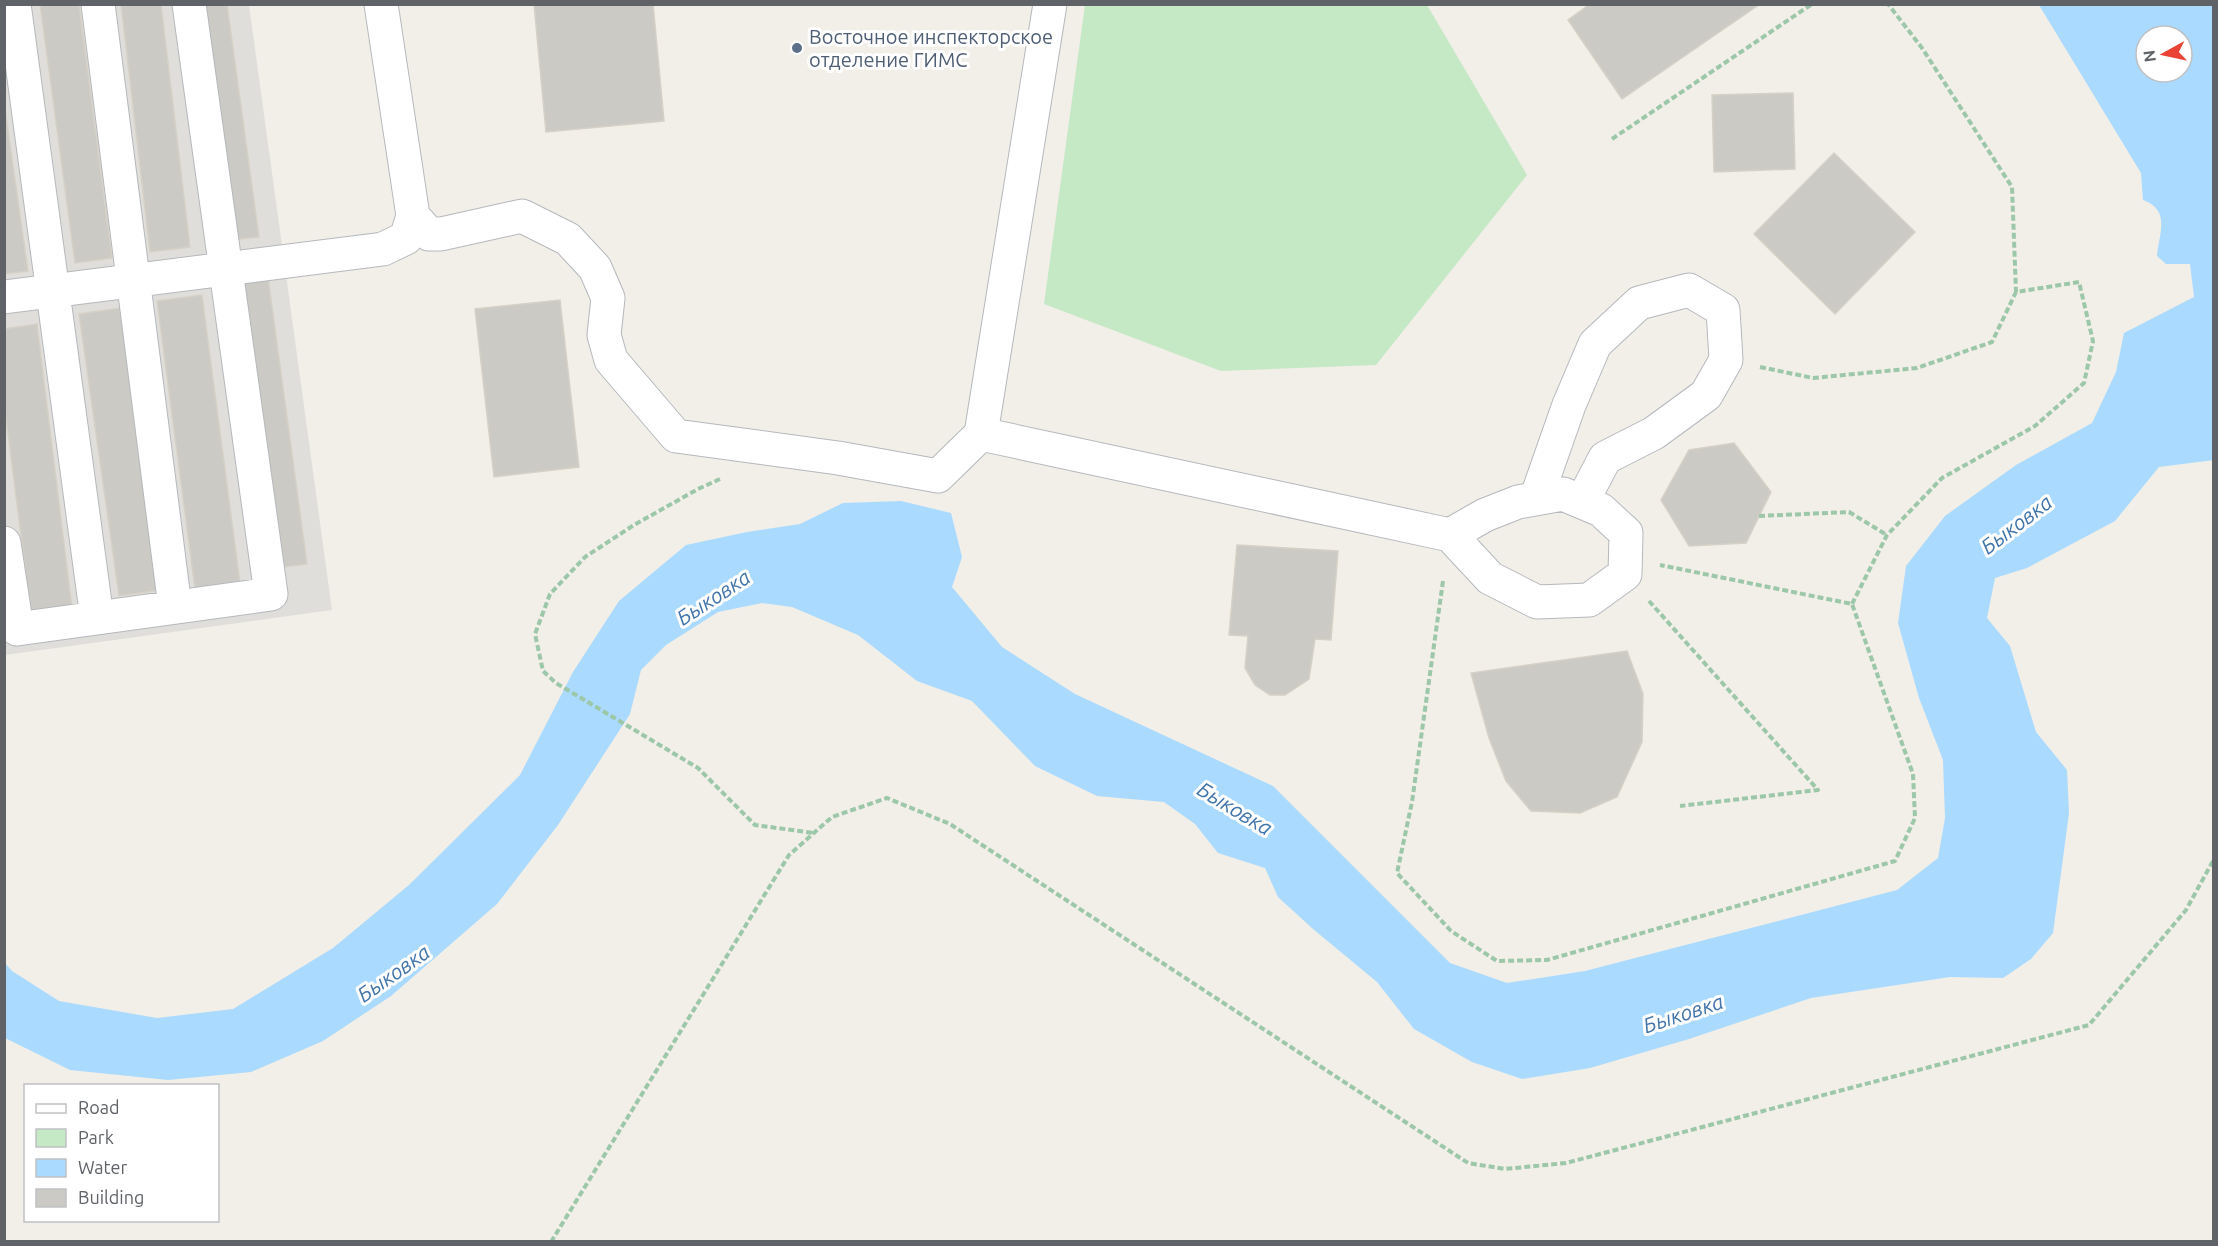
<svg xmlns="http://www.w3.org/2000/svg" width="2218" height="1246" font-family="Ubuntu,sans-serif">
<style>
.industrial{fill:#e0deda}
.green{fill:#c5e8c5}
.water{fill:#aadaff;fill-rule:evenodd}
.building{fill:#cccac5;stroke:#d6d1c6;stroke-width:1.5}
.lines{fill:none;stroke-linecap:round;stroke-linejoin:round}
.minor-casing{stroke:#b5b8bc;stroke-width:35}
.path{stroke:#9cc7a9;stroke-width:4;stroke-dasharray:6 3;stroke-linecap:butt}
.minor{stroke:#fff;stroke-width:33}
.service-dot{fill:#5c6f8a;stroke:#fff;stroke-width:2}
.labels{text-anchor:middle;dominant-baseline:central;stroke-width:6;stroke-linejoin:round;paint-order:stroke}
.service-label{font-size:20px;fill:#4e5e75;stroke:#fff;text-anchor:start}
.water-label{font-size:21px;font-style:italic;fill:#4174aa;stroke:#fff}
</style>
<rect width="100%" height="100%" fill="#f1efe8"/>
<!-- industrial -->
<path class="industrial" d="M4,5H249L332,610L5,655Z"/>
<!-- green -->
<path class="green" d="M1085,5H1427L1527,175L1376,365L1221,371L1044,304Z"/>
<!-- water -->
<path class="water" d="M2039,5H2213L2214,460L2159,467L2115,521L2027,568L1995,578L1987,618L2010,646L2036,732L2067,770L2069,813L2053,933L2031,959L2003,978L1950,977L1811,998L1689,1039L1590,1068L1522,1079L1472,1062L1414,1029L1377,982L1313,929L1278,897L1265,868L1218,853L1195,824L1164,802L1097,796L1035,766L972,701L917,681L858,635L792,607L762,603L718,612L666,645L641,670L630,714L558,825L497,904L391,996L323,1041L251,1072L168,1080L70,1070L5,1038V963L12,971L59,1001L157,1018L233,1009L333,948L409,885L520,775L573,672L619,601L686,545L747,532L800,524L843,503L901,501L951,513L962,557L952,587L1002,647L1075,694L1273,786L1450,963L1507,983L1585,971L1897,890L1938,858L1945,818L1943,760L1919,698L1898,623L1906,566L1945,516L2016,465L2092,423L2116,372L2124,333L2194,297L2190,264H2166L2157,256C2159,233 2171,210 2143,200L2141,173ZM2146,36H2182V72H2146Z"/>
<!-- building -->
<path class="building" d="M40,4H79L112,258L75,263Z
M121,4H161L190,247L150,252Z
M200,4H227L259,237L233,240Z
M534,4H653L664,121L546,132Z
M1590,4H1760L1622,99L1568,20Z
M1793,93L1795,169L1714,172L1712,95Z
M4,102L28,271L4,274Z
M1834,153L1915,232L1835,314L1754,234Z
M268,277L307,564L284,567L244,280Z
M202,295L240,583L195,589L157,301Z
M560,300L579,467L494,477L475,309Z
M120,308L160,590L119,596L79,314Z
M37,324L72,608L31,613L4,403V329Z
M1734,443L1771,492L1746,543L1689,546L1661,500L1689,450Z
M1237,545L1338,551L1331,640L1315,639L1309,679L1285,695H1270L1255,685L1245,668L1248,636L1229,635Z
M1627,651L1643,694L1642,742L1617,797L1580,813L1531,811L1506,781L1489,738L1471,673Z"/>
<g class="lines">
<!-- minor casing -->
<g class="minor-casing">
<path id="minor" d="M14,4L97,618
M98,4L175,607
M1050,4L981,434L1450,535L1490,578L1537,602L1589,600L1625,574L1626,533L1601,510L1563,494L1518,502L1485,515L1450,535
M413,216L429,234H441L522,216L568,239L595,268L608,298L604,335L611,360L676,436L838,458L938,476L981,434
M4,297L383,249L406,238L413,216L381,4
M1536,499L1569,405L1595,344L1639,303L1689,290L1723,310L1726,360L1706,395L1654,433L1605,458L1582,502
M4,543L17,629L271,594L189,4"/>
</g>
<!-- path -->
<path class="path" d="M1612,139L1812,4
M1760,367L1813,378L1917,368L1992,342L2016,292
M720,479L698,489L634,525L585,557L550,594L535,634L543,671L556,683L698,768L755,825L814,833
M1759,516L1849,512L1887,535
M1443,581L1412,802L1397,873L1451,931L1497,961L1547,960L1895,861L1915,818L1913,774L1852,604L1660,565
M1649,601L1818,790L1680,806
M1852,604L1887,535L1942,478L2035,426L2084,383L2093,341L2079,282L2016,292L2012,187L1922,48L1888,4
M551,1242L789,855L832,817L887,798L950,824L1468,1163L1505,1169L1566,1163L2089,1025L2186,910L2214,859"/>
<!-- minor -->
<use href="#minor" class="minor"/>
</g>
<!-- markers -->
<circle class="service-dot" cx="797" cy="48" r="6"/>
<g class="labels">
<!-- service labels -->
<g class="service-label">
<text x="809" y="36">Восточное инспекторское<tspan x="809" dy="23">отделение ГИМС</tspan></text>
</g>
<!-- water labels -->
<g class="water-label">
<text transform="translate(2016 524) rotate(-37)">Быковка</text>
<text transform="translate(713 597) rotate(-33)">Быковка</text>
<text transform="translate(1235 808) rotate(31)">Быковка</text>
<text transform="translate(393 973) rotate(-35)">Быковка</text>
<text transform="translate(1683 1013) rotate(-18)">Быковка</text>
</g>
</g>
<!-- border -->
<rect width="2218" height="1246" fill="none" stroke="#5f6368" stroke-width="12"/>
<!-- legend -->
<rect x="24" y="1084" width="195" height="138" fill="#ffffff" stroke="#bfc1c3" stroke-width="1.5"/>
<rect x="36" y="1104" width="30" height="9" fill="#ffffff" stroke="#bfc1c3" stroke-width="1.5"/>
<text x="78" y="1114" font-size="18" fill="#5f6368">Road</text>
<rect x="36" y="1129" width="30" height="18" fill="#c5e8c5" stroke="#bfc1c3" stroke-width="1.5"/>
<text x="78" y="1144" font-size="18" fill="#5f6368">Park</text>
<rect x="36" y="1159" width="30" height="18" fill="#aadaff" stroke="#bfc1c3" stroke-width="1.5"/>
<text x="78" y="1174" font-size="18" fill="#5f6368">Water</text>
<rect x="36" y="1189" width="30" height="18" fill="#cccac5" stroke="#bfc1c3" stroke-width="1.5"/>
<text x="78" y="1204" font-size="18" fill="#5f6368">Building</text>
<!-- north arrow -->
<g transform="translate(2164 54) rotate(262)"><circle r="28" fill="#ffffff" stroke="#bfc1c3" stroke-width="1.5"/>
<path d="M0-4.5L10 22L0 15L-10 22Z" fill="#ea4335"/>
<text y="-9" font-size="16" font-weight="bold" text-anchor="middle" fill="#5f6368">N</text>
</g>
</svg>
